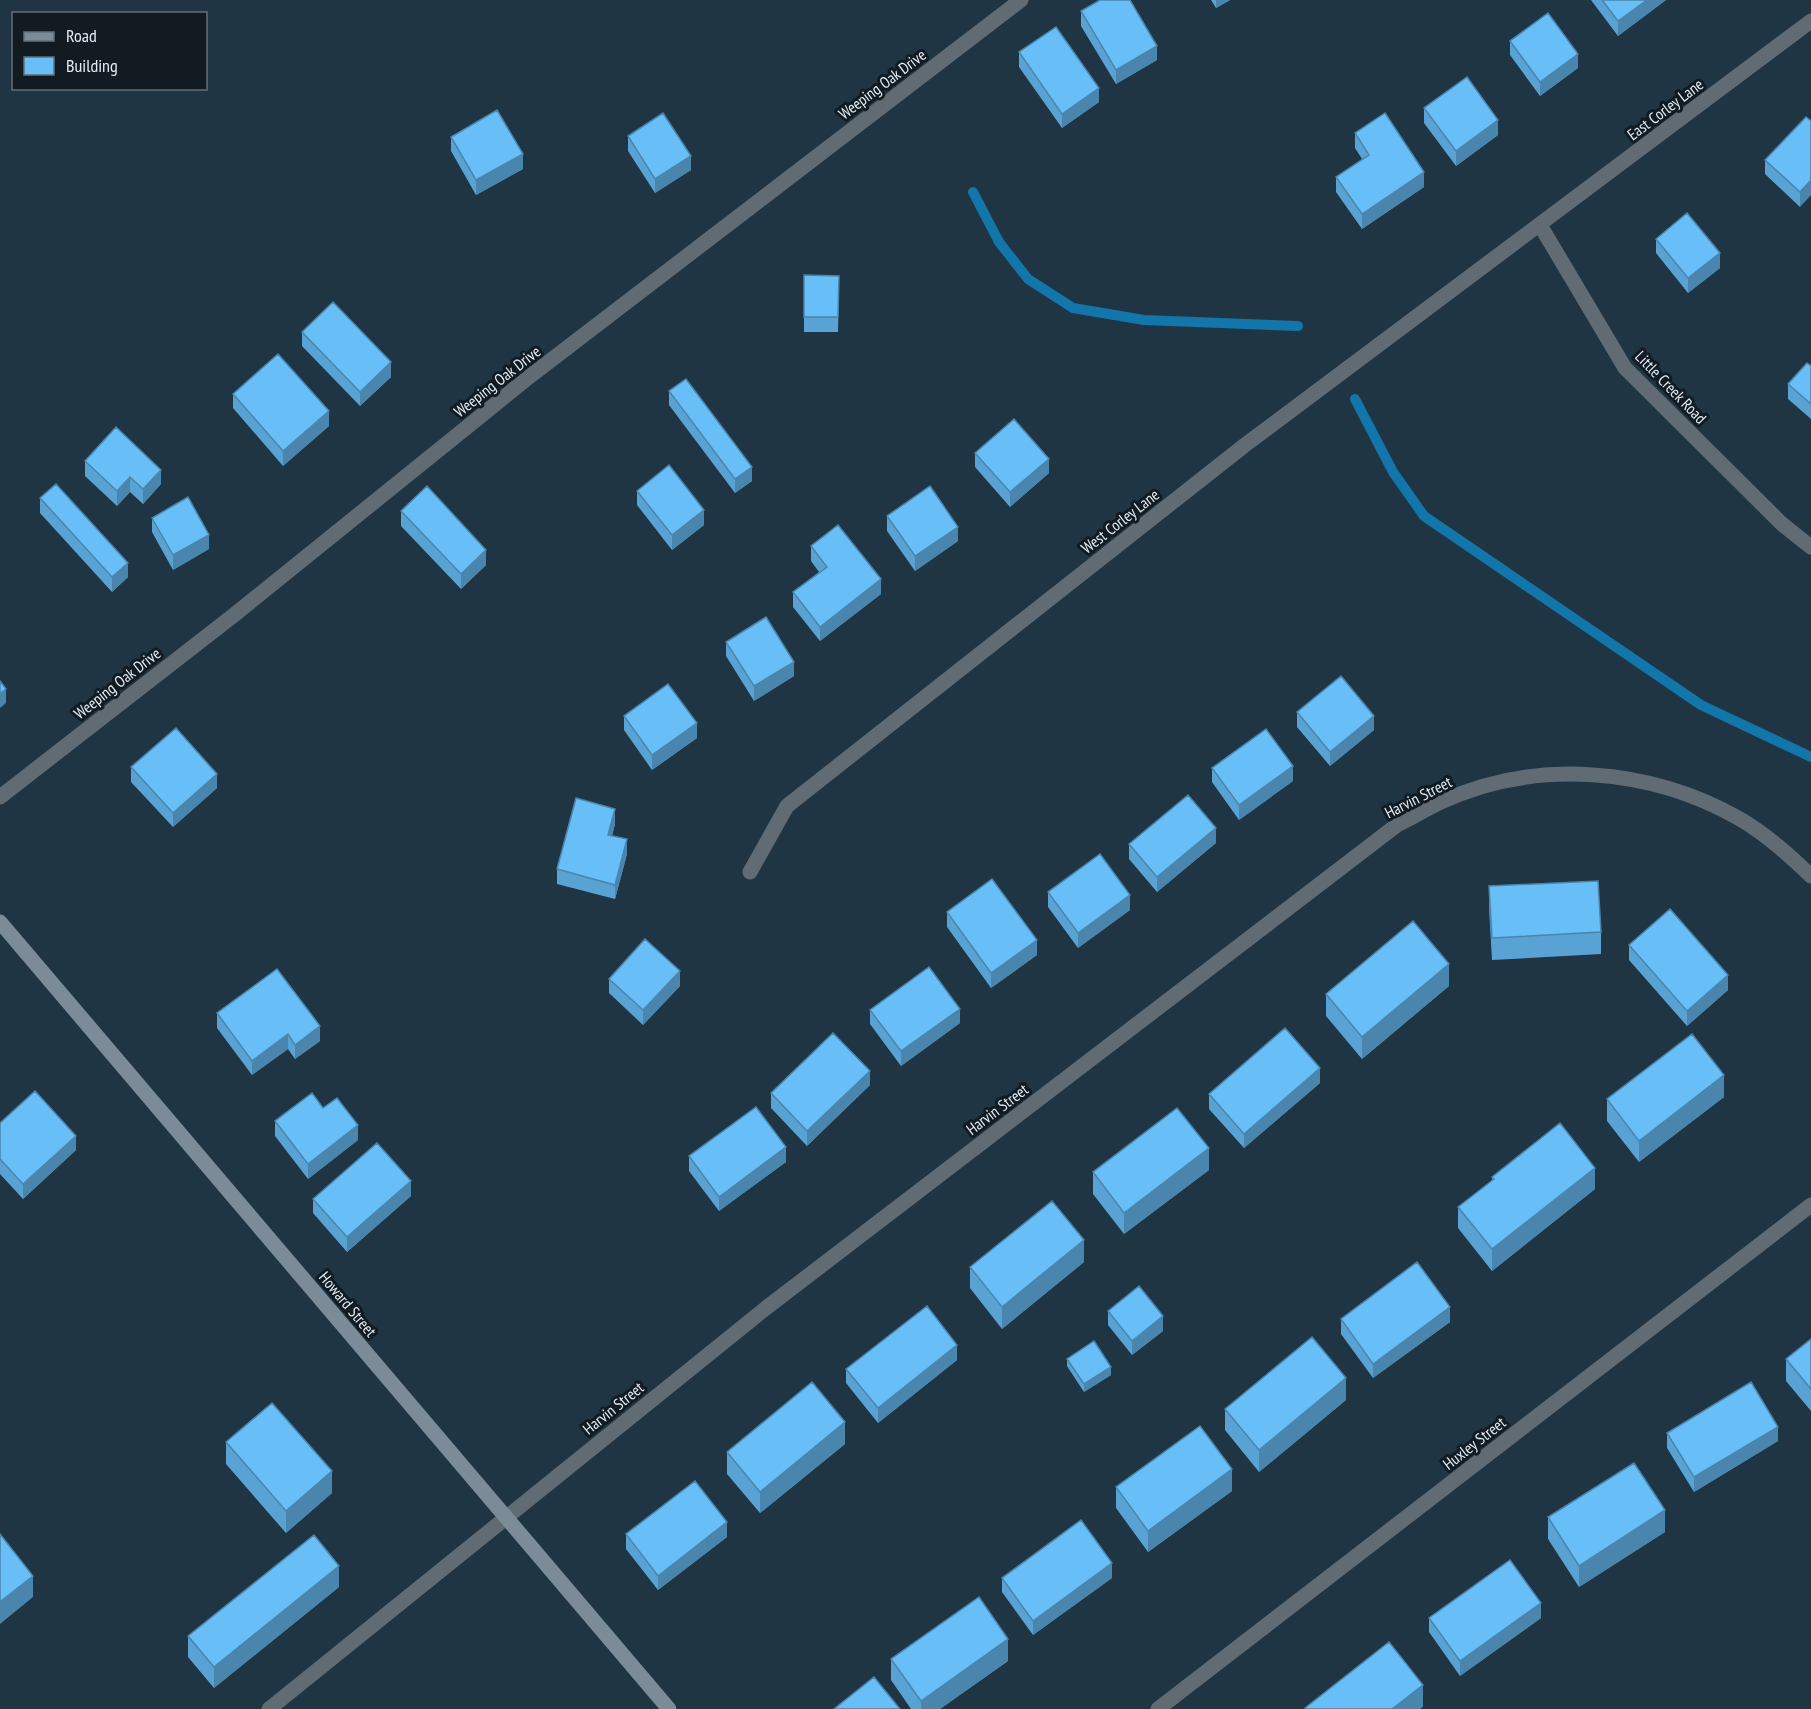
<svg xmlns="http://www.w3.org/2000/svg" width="1811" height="1709" font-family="'PT Sans Narrow',sans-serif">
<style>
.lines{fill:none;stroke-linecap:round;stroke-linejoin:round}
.stream{stroke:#1276aa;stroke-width:10}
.street{stroke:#616b73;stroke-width:15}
.secondary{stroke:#7b8b97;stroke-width:15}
.wall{fill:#59a3d4}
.shaded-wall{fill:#4985ad}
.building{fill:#68bef7;stroke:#4985ad;stroke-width:1.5}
.labels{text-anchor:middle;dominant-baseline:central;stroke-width:6;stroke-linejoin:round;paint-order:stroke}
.street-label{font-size:16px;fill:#e0ecf6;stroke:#121b22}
</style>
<rect width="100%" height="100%" fill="#1f3543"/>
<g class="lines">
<!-- stream -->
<path class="stream" d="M973,192L999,242L1028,279L1073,308L1144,320L1298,326
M1355,399L1393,472L1424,516L1701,705L1811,757"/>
<!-- street -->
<path class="street" d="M1540,225L1625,368L1782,524L1811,547
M0,797L234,615L529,377L1021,0
M750,872L787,806L1245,445L1811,21
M269,1709L766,1308L1397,825C1412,818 1426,809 1441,802C1536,758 1651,768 1740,819C1767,835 1789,855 1811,876
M1158,1709L1811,1205"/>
<!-- secondary -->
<path class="secondary" d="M0,922L669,1709"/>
</g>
<!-- wall -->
<path class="wall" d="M1211,0H1230L1216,8Z
M1591,0H1666L1618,36Z
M1081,11L1157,60L1116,84L1081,26Z
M1510,41L1578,68L1540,96L1510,55Z
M1019,52L1099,102L1062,128L1019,67Z
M1424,108L1498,135L1456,166L1424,123Z
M1811,121L1800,207L1765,174V160Z
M1355,133L1424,187L1362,229L1336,192V177L1362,159L1355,148Z
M628,136L691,170L655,193L628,151Z
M451,137L523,169L476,195L451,151Z
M1656,239L1720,268L1688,293L1656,253Z
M804,275L839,276L838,332H804Z
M302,332L391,377L360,406L302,346Z
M1811,366V419L1788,399V384Z
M669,391L752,481L735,493L669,405Z
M233,394L329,426L283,466L233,408Z
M975,453L1049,473L1010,507L975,467Z
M85,461L161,484L143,504L130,492L117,506L85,476Z
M637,491L704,525L672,550L637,505Z
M40,498L128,577L112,592L40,513Z
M401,511L486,565L461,589L401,526Z
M887,516L958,541L915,571L887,531Z
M152,518L209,549L173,570L152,532Z
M811,546L881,594L820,641L793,607V592L819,572L811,561Z
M726,642L794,676L754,701L726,656Z
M1297,712L1374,730L1330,766L1297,727Z
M624,716L697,738L652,770L624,730Z
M131,767L217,788L173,827L131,782Z
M1212,768L1293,781L1239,820L1212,782Z
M615,824L612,836L627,854L615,899L557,884V869Z
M1216,843L1157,892L1129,859V844Z
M1489,886L1601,932V954L1492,960L1489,908Z
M1048,892L1130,910L1078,948L1048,907Z
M947,912L1037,955L991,988L947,927Z
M1629,945L1728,990L1687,1026L1629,960Z
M609,979L680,986L643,1025L609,993Z
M1449,986L1362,1059L1326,1016V994Z
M870,1010L960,1023L901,1066L870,1024Z
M217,1013L320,1041L295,1059L288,1049L252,1075L217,1028Z
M1320,1083L1244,1148L1209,1109V1094Z
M870,1085L807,1146L771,1108V1093Z
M1724,1097L1639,1162L1607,1121V1099Z
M323,1108L358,1140L308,1179L275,1136V1121Z
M0,1123L76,1150L23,1199L0,1174Z
M689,1156L786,1162L719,1211L689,1171Z
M1209,1170L1124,1234L1093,1194V1172Z
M1492,1177L1595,1189L1492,1271L1458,1228V1207L1492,1181Z
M411,1196L347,1252L313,1213V1199Z
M1084,1262L1002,1329L970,1288V1267Z
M1108,1311L1163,1331L1132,1355L1108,1325Z
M1341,1319L1450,1322L1373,1378L1341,1334Z
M1811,1339V1411L1786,1381V1359Z
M1067,1359L1111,1375L1084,1392L1067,1366Z
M957,1360L878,1423L846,1383V1369Z
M1346,1400L1259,1472L1225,1430V1409Z
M1667,1433L1778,1441L1694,1492L1667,1448Z
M226,1442L332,1493L286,1533L226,1464Z
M845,1444L760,1513L727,1474V1452Z
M1116,1487L1232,1491L1148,1552L1116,1508Z
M1548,1517L1665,1532L1579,1587L1548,1539Z
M626,1534L727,1537L658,1590L626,1549Z
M1002,1578H1112L1033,1635L1002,1592Z
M339,1587L214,1688L188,1657V1636Z
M1429,1618H1541L1460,1676L1429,1632Z
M891,1659L1008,1661L940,1709H911L891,1680Z"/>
<!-- shaded-wall -->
<path class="shaded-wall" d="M1216,0H1230L1216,8Z
M1647,0H1666L1618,36V21Z
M1157,46V60L1116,84V70Z
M1578,54V68L1540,96V82Z
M1099,88V102L1062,128V114Z
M1498,120V135L1456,166V151Z
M523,154V169L476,195V180Z
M691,156V170L655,193V179Z
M1424,172V187L1362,229V214Z
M1811,180V195L1800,207V192Z
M1720,253V268L1688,293V278Z
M391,362V377L360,406V392Z
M329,411V426L283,466V451Z
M1049,459V473L1010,507V492Z
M752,467V481L735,493V479Z
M161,470V484L143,504V489Z
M130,477V492L117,506V491Z
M704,510V525L672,550V535Z
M958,527V541L915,571V556Z
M209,535V549L173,570V555Z
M486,550V565L461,589V574Z
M128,563V577L112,592V577Z
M881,579V594L820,641V627Z
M794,662V676L754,701V686Z
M6,689V703L0,708V694Z
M1374,716V730L1330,766V752Z
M697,723V738L652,770V755Z
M1293,766V781L1239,820V805Z
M217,774V788L173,827V813Z
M615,809V824L608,849V835Z
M1216,828V843L1157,892V877Z
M627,839V854L615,899V885Z
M1130,895V910L1078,948V933Z
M1037,940V955L991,988V973Z
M1449,964V986L1362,1059V1037Z
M680,971V986L643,1025V1010Z
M1728,975V990L1687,1026V1011Z
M960,1009V1023L901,1066V1051Z
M320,1026V1041L295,1059V1045Z
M288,1034V1049L252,1075V1061Z
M1320,1068V1083L1244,1148V1134Z
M870,1071V1085L807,1146V1131Z
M1724,1075V1097L1639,1162V1141Z
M358,1125V1140L308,1179V1164Z
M76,1136V1150L23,1199V1184Z
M786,1147V1162L719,1211V1197Z
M1209,1148V1170L1124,1234V1213Z
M1595,1168V1189L1492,1271V1249Z
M411,1181V1196L347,1252V1237Z
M1084,1240V1262L1002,1329V1307Z
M1450,1307V1322L1373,1378V1364Z
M1163,1316V1331L1132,1355V1341Z
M957,1345V1360L878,1423V1408Z
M1111,1367V1375L1084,1392V1384Z
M1346,1378V1400L1259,1472V1450Z
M845,1422V1444L760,1513V1492Z
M1778,1427V1441L1694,1492V1477Z
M1232,1469V1491L1148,1552V1531Z
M332,1471V1493L286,1533V1511Z
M1665,1510V1532L1579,1587V1566Z
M727,1522V1537L658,1590V1576Z
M1112,1563V1578L1033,1635V1621Z
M339,1566V1587L214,1688V1667Z
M33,1576V1597L0,1624V1602Z
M1541,1603V1618L1460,1676V1661Z
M1008,1639V1661L940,1709H921V1701Z
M1423,1685V1707L1420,1709H1392Z"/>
<!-- building -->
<path class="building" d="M1100,0H1130L1157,46L1116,70L1081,11Z
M1602,0H1647L1618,21Z
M1548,13L1578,54L1540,82L1510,41Z
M1056,27L1099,88L1062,114L1019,52Z
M1467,77L1498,120L1456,151L1424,108Z
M497,110L523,154L476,180L451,137Z
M663,113L691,156L655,179L628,136Z
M1385,113L1424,172L1362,214L1336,177L1369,155L1355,133Z
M1806,117L1811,121V180L1800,192L1765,160Z
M1687,213L1720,253L1688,278L1656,239Z
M804,275L839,276L838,317H804Z
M333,302L391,362L360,392L302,332Z
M278,354L329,411L283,451L233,394Z
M1807,363L1811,366V404L1788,384Z
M686,379L752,467L735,479L669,391Z
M1014,419L1049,459L1010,492L975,453Z
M116,427L161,470L143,489L130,477L117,491L85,461Z
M669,465L704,510L672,535L637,491Z
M56,484L128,563L112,577L40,498Z
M427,486L486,550L461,574L401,511Z
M930,486L958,527L915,556L887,516Z
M188,497L209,535L173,555L152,518Z
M838,525L881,579L820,627L793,592L827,567L811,546Z
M766,617L794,662L754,686L726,642Z
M1341,676L1374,716L1330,752L1297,712Z
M0,681L6,689L0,694Z
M668,684L697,723L652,755L624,716Z
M176,728L217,774L173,813L131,767Z
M1266,729L1293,766L1239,805L1212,768Z
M1188,795L1216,828L1157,877L1129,844Z
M576,798L615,809L608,835L627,839L615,885L557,869Z
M1100,854L1130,895L1078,933L1048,892Z
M992,879L1037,940L991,973L947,912Z
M1598,881L1601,932L1492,938L1489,886Z
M1670,909L1728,975L1687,1011L1629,945Z
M1413,921L1449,964L1362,1037L1326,994Z
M645,939L680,971L643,1010L609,979Z
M929,967L960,1009L901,1051L870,1010Z
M277,969L320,1026L295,1045L288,1034L252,1061L217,1013Z
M1285,1028L1320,1068L1244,1134L1209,1094Z
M833,1033L870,1071L807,1131L771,1093Z
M1692,1034L1724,1075L1639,1141L1607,1099Z
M35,1091L76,1136L23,1184L0,1159V1123Z
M312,1093L323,1108L337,1098L358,1125L308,1164L275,1121Z
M756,1107L786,1147L719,1197L689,1156Z
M1177,1108L1209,1148L1124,1213L1093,1172Z
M1560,1123L1595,1168L1492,1249L1458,1207L1494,1179L1492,1177Z
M377,1143L411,1181L347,1237L313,1199Z
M1052,1201L1084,1240L1002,1307L970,1267Z
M1417,1262L1450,1307L1373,1364L1341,1319Z
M1139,1286L1163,1316L1132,1341L1108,1311Z
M927,1306L957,1345L878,1408L846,1369Z
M1312,1337L1346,1378L1259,1450L1225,1409Z
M1811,1339V1389L1786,1359Z
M1094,1341L1111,1367L1084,1384L1067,1359Z
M812,1382L845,1422L760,1492L727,1452Z
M1751,1382L1778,1427L1694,1477L1667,1433Z
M272,1403L332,1471L286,1511L226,1442Z
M1200,1426L1232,1469L1148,1531L1116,1487Z
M1634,1463L1665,1510L1579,1566L1548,1517Z
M695,1481L727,1522L658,1576L626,1534Z
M1081,1520L1112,1563L1033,1621L1002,1578Z
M0,1534L33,1576L0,1602Z
M314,1535L339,1566L214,1667L188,1636Z
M1510,1560L1541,1603L1460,1661L1429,1618Z
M979,1597L1008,1639L921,1701L891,1659Z
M1389,1642L1423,1685L1392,1709H1306L1305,1708Z
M874,1677L900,1709H834Z"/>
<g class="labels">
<!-- street labels -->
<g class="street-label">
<text transform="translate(882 84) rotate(-37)">Weeping Oak Drive</text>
<text transform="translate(1665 109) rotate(-37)">East Corley Lane</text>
<text transform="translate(497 381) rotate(-38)">Weeping Oak Drive</text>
<text transform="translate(1671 387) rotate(46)">Little Creek Road</text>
<text transform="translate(1120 521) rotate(-38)">West Corley Lane</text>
<text transform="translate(117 683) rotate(-38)">Weeping Oak Drive</text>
<text transform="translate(1418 797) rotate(-27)">Harvin Street</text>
<text transform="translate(997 1109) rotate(-37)">Harvin Street</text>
<text transform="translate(348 1304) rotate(50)">Howard Street</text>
<text transform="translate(613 1408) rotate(-39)">Harvin Street</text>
<text transform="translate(1474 1443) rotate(-38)">Huxley Street</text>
</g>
</g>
<!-- legend -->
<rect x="12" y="12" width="195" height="78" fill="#121b22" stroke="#646f77" stroke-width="1.5"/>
<rect x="24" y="32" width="30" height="9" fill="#7b8b97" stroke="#646f77" stroke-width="1.5"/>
<text x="66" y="42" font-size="18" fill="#e0ecf6">Road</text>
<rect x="24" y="57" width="30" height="18" fill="#68bef7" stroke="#646f77" stroke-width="1.5"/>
<text x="66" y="72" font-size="18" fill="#e0ecf6">Building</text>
</svg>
